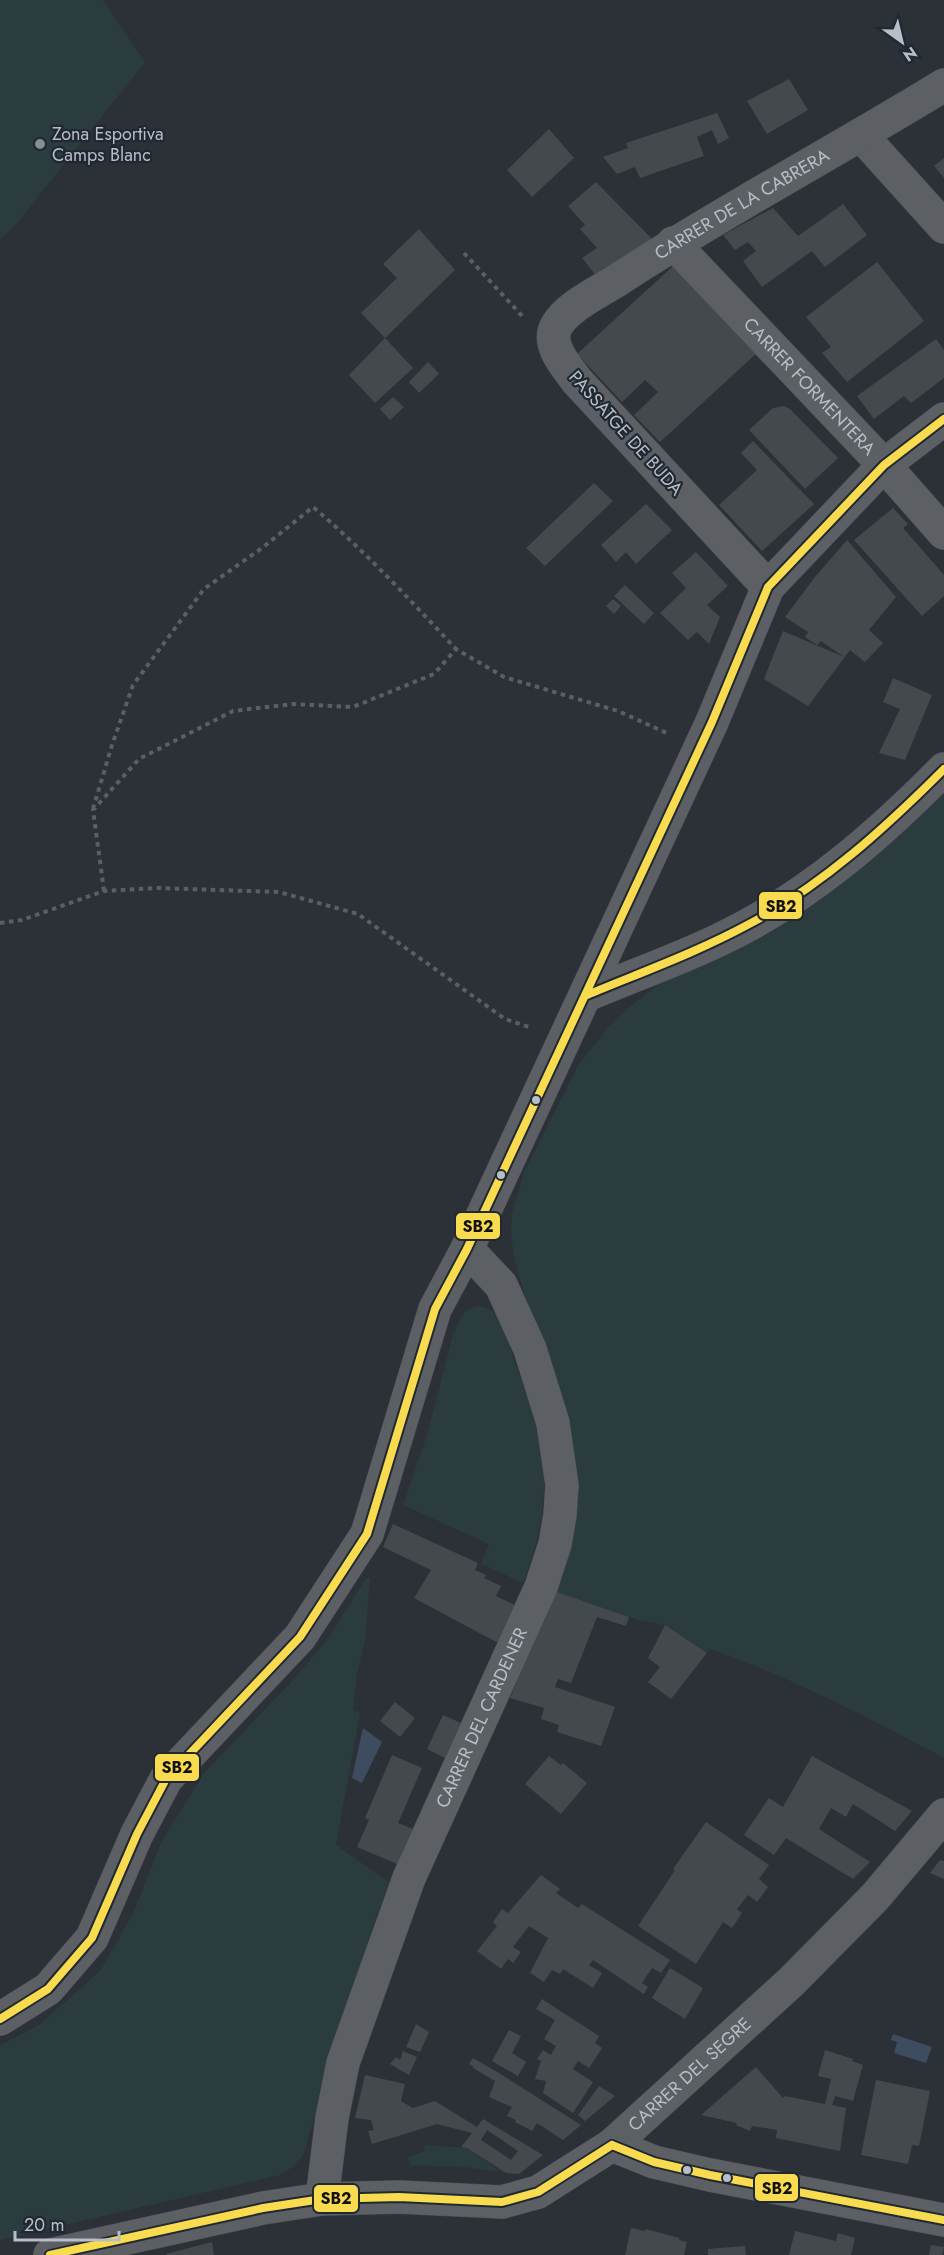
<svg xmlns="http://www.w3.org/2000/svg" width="944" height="2255" font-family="Jost,sans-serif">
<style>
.green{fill:#2a3c3d}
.water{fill:#3d4d5f}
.building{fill:#44494e;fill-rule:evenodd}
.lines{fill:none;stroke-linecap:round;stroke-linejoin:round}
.minor-casing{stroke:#4a4d52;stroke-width:34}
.path{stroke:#5a5f62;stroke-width:4;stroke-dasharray:4.5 4.5;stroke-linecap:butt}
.minor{stroke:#5c6065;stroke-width:33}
.bus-1-casing{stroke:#202831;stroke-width:12}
.bus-1{stroke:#f9db4f;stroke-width:8}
.poi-dot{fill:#868d95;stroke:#202831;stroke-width:2}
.bus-dot{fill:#b7bec7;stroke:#202831;stroke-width:2}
.labels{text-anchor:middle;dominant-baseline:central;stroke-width:4.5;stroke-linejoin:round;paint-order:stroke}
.poi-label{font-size:18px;fill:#b7bec7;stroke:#202831;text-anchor:start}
.street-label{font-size:18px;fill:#b7bec7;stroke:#202831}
.line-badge{stroke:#202831;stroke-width:2}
.pale-badge-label{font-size:16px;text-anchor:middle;font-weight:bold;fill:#111}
</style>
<rect width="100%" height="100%" fill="#2c3137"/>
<!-- green -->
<path class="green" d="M0,0H103L145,62L15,226L0,239Z
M944,793V1758C868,1718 792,1678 711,1649L707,1653L665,1625L646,1621L645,1622L554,1591L577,1483L574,1447L566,1410L518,1274L513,1252L511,1230L512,1213L524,1172L579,1064L609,1026L632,1005L655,987L692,967L889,841Z
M477,1306C486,1307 492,1309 497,1316C507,1328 510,1345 514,1359C527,1398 544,1437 544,1479C545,1516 536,1549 523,1583L481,1564L489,1544L403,1505L427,1435L453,1334L465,1311Z
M366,1578H370L365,1641L357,1674L353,1710L360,1713L336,1845L389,1882L374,1923L303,2155L293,2167L280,2175L0,2240V2045L39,2025L100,1971L134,1912L161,1842L204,1773L295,1678L329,1637Z
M427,2145L467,2148L497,2169L510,2173L463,2167L410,2165L408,2157L425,2151L423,2146Z"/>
<!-- water -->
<path class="water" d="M363,1728L382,1742L362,1783L352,1778Z
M893,2034L932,2047L926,2063L894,2053L897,2042L891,2040Z"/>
<!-- building -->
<path class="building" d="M789,79L808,110L767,134L747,101Z
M717,113L729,138L718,144L712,130L697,137L704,156L640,178L635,167L617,174L603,157L628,148L626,143Z
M549,129L574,158L532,197L507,170Z
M944,158V178L934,166Z
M596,182L652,239L595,274L582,258L597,248L580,229L585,225L568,206Z
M843,204L867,235L825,267L812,251L762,287L743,261L756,251L748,242L735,250L723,235L773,208L798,236Z
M419,229L455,270L385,338L361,313L397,278L383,264Z
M877,262L924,321L847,382L822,353L831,347L806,317Z
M677,266L758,352L660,442L634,415L658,392L645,380L622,402L577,354L672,267Z
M385,338L413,368L375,403L349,375Z
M936,339L944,350V378L911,403L904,396L874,419L857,396Z
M428,362L439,374L419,393L409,382Z
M393,397L404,407L390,420L380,409Z
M784,406L790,409L838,458L805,489L749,430L773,408Z
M753,441L814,504L762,551L719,505L757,470L741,453Z
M594,483L613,501L545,566L526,548Z
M646,504L672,530L636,564L626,552L616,562L601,545Z
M893,508L908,524L903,528L944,575V596L922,616L854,540Z
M847,540L896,597L869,630L883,643L865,662L850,650L808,706L764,679L783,631L844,657L821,641L817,645L805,637L808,632L785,617L815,577Z
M696,552L728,586L707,605L720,617L709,644L697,632L688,640L660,613L686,588L672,573Z
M625,585L654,613L644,624L614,596Z
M613,599L621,606L614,614L606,606Z
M893,678L932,695L905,760L879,753L900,709L883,702Z
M393,1524L478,1563L475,1570L486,1575L484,1578L501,1586L496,1596L515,1605L498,1643L414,1598L431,1570L383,1547Z
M554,1591L629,1617L626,1626L597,1617L571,1683L558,1679L555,1687L615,1707L601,1746L557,1732L559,1725L541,1719L544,1708L510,1698Z
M665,1625L707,1653L671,1699L648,1682L660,1667L648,1658Z
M395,1702L415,1718L400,1737L380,1721Z
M443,1715L461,1723L445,1758L427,1749Z
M392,1755L422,1768L398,1823L413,1829L397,1864L357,1847L369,1820L365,1818Z
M549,1756L561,1765L563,1763L587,1783L561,1814L525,1784Z
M812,1756L912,1811L895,1831L853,1804L846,1817L831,1808L819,1829L870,1862L853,1879L786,1838L774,1855L744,1835L769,1798L783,1807Z
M706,1822L769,1865L759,1879L768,1887L757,1902L748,1895L737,1909L742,1913L732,1928L723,1922L696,1964L638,1926L675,1870L673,1869Z
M940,1860L944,1861V1879L930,1873Z
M541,1875L560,1889L556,1893L578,1908L582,1904L670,1960L661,1973L652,1968L642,1983L648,1987L644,1994L593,1960L589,1965L602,1973L593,1988L563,1969L560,1974L552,1970L544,1982L530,1973L548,1938L529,1926L513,1947L521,1952L513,1963L508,1959L501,1969L477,1951L497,1926L493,1922L502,1909L508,1913Z
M670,1968L703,1988L685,2019L652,1998Z
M542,1999L599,2036L595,2043L602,2048L589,2068L578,2061L573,2069L593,2082L573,2113L543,2093L546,2081L535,2079L541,2061L537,2059L543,2050L551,2055L556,2046L544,2039L555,2020L536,2009Z
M416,2024L429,2032L420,2052L406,2047Z
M509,2030L521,2036L512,2053L526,2062L518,2076L492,2061Z
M825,2050L853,2059L852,2061L863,2065L853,2101L835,2096L832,2105L846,2108L840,2151L776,2138L777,2130L752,2126L750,2131L736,2125L737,2123L701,2115L756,2067L783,2098L785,2096L825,2104L831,2079L818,2076Z
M403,2051L417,2057L409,2075L390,2064L396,2057L400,2060Z
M473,2058L499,2073L581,2125L563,2140L537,2123L532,2131L515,2122L516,2120L507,2116L512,2107L489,2097L495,2081L473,2068L474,2067L469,2064Z
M365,2075L405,2084L401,2101L413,2108L435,2101L477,2127L483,2119L543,2155L519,2174L506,2173L467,2148L461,2147L472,2133L437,2124L372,2144L368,2131L374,2130L371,2120L355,2118ZM487,2130L518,2151L511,2160L481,2140Z
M876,2080L930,2091L919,2146L912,2145L908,2164L861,2155Z
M599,2086L615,2096L585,2121L578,2115Z
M631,2228L645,2231L646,2229L679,2238V2240L687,2242L684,2255H625Z
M795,2231L836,2241L838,2233L855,2238L851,2255H789Z
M212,2242L214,2255H166V2254Z
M931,2245L944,2247L942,2255H929Z
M745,2246L746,2255H708V2249Z"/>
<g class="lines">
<!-- minor casing -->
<g class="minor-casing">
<g id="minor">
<path d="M861,135L944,227"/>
<path id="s1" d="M673,243L884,465L944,533"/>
<path id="s2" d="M768,587L577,381C567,367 545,344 557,325C568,306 601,291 619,279C725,210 836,151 944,85"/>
<path d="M587,995C631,976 678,960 721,939C807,898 878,836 944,769"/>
<path d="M0,2019L48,1989L92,1938L137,1834L166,1779L300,1637L367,1534L435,1309L467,1249L499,1180L712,722L768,587L884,465L944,419"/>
<path d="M612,2145L654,2162L710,2175L944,2220"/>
<path id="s3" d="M322,2199L332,2118L343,2063L409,1878L541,1587L555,1544L560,1515L562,1485L553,1423L530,1349L501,1285L467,1249"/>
<path id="s4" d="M50,2255L263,2208L322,2199L399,2197L502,2202L538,2192L612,2145L791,1982L875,1897L944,1815"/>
</g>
</g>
<!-- path -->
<path class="path" d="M464,253L524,318
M93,809L112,745L133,685L204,589L262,548L313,507C365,551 410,600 456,649
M104,891L93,810L139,759L233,711L293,704L353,707L434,674L456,649L504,677L618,711L669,734
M0,923L22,920L104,891L158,888L279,892L358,914L505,1019L532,1028"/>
<!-- minor -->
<use href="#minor" class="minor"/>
<!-- bus-1 casing -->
<g class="bus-1-casing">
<path id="bus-1" d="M587,995C642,972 698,952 751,923C824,884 886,827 944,769
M0,2019L48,1989L92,1938L137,1834L166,1779L300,1637L367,1534L435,1309L467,1249L712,722L768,587L884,465L944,419
M612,2145L654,2162L710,2175L944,2220
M50,2255L263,2208L322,2199L399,2197L502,2202L538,2192L612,2145"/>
</g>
<!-- bus-1 -->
<use href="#bus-1" class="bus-1"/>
</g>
<!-- markers -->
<circle class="poi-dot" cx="40" cy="144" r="6"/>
<g class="bus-dot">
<circle cx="536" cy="1100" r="5"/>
<circle cx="501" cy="1175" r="5"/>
<circle cx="687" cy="2170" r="5"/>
<circle cx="727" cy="2178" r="5"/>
</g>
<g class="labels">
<!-- poi labels -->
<g class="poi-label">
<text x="52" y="134">Zona Esportiva<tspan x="52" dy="21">Camps Blanc</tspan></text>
</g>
<!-- street labels -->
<g class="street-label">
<text stroke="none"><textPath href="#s2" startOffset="566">CARRER DE LA CABRERA</textPath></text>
<text stroke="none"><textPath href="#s1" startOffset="198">CARRER FORMENTERA</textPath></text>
<text transform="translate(626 433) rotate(48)">PASSATGE DE BUDA</text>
<text stroke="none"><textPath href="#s3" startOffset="510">CARRER DEL CARDENER</textPath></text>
<text stroke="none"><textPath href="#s4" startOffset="688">CARRER DEL SEGRE</textPath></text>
</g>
</g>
<g class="line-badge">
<rect x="758" y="891" width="45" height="29" rx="6" fill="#f9db4f"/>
<rect x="455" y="1212" width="46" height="28" rx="6" fill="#f9db4f"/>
<rect x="154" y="1753" width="46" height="29" rx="6" fill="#f9db4f"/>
<rect x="754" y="2173" width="45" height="29" rx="6" fill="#f9db4f"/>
<rect x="313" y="2184" width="46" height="29" rx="6" fill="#f9db4f"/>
</g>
<g class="pale-badge-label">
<text x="781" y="912">SB2</text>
<text x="478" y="1232">SB2</text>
<text x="177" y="1773">SB2</text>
<text x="777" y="2194">SB2</text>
<text x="336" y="2204">SB2</text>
</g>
<!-- north arrow -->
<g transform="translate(902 42) rotate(146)" stroke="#202831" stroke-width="4.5" paint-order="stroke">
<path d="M0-4.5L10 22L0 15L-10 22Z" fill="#b7bec7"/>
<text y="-9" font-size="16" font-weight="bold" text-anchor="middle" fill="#b7bec7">N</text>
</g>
<!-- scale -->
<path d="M15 2231v9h104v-9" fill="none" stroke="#b7bec7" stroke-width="3"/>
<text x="24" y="2231" font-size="18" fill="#b7bec7" stroke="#202831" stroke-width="4.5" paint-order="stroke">20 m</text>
</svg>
